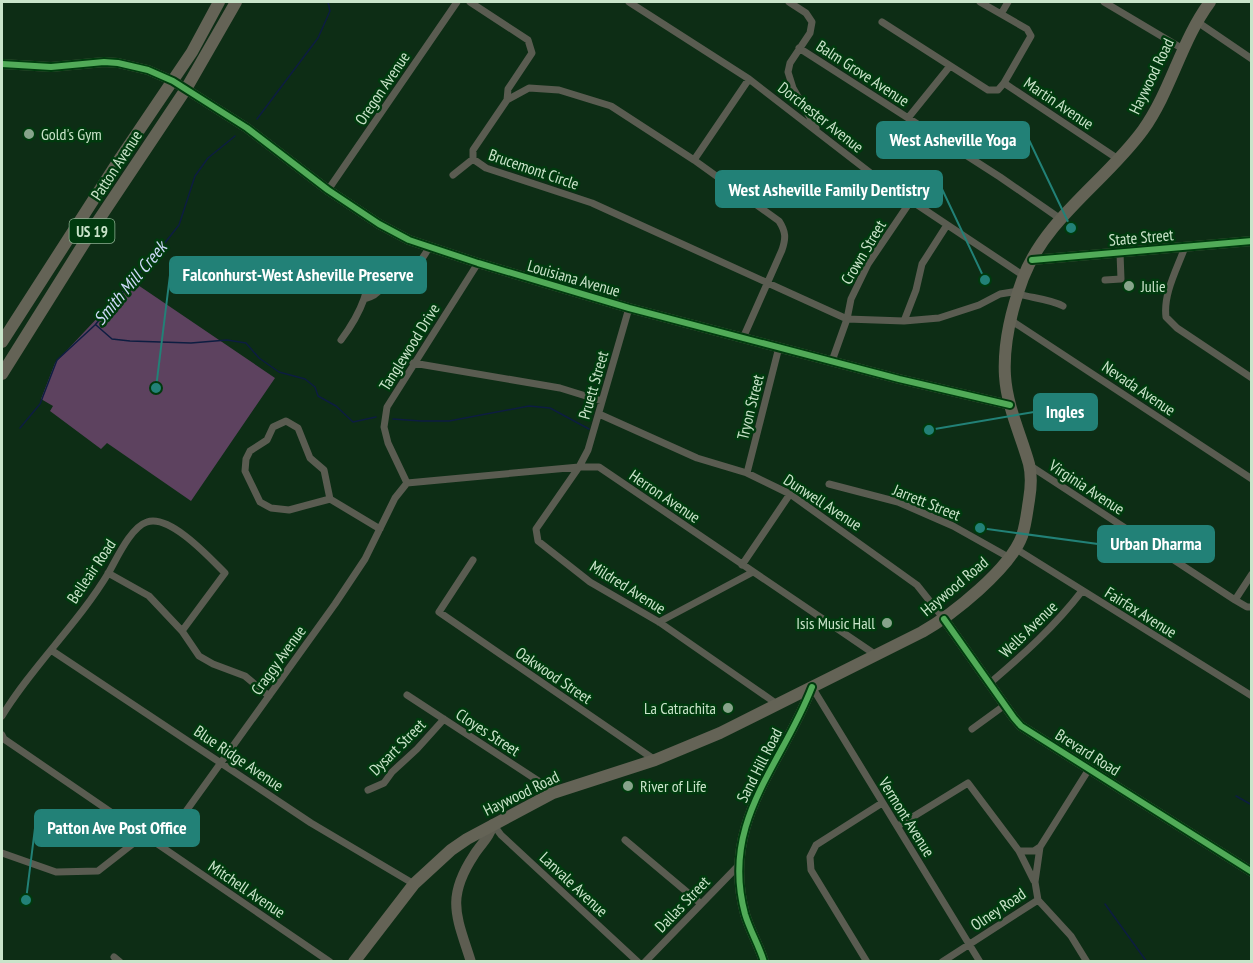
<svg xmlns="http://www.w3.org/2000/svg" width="1253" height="963" font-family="'PT Sans Narrow',sans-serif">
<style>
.green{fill:#5d425f}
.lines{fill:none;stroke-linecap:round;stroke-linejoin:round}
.stream{stroke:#0d1d41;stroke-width:1.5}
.street{stroke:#5a5c51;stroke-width:7}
.secondary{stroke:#5d5d51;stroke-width:10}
.primary{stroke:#646356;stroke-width:12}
.cycleway-casing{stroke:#003a0e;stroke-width:10}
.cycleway{stroke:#51ab58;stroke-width:6}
.poi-dot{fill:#87a48b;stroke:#003a0e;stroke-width:2}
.labels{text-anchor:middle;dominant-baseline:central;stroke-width:5;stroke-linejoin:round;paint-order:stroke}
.shield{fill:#003a0e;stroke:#8db192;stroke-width:1.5}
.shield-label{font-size:15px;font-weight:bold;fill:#c9e4ca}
.street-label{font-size:16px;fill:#c9e4ca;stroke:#003a0e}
.poi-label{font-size:16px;fill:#c9e4ca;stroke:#003a0e;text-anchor:start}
.water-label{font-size:18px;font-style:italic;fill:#ccd9f8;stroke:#003a0e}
.leader{fill:none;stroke:#228177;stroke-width:2}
.callout-dot{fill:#228177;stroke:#003a0e;stroke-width:2}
.callout{fill:#228177;stroke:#228177;stroke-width:2}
.callout-label{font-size:18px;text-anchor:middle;font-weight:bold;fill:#fff}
</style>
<rect width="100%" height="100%" fill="#0d2d15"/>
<!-- green -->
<path class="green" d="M132,281L275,378L191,501L107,443L101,449L50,411L53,406L41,399L55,363Z"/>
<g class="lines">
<!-- stream -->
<path class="stream" d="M257,119L318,38L330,11L328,2
M96,325L112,339L130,341L191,343L227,340L246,343L259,358L279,372L305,379L315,387L318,396L336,406L353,422L376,417
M393,419L421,421H449L529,406L550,408L589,429
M20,428L40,404L57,360L95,325L164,244L179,225L195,176L208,158L235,136
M1236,796L1252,805
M1105,904L1147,962"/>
<!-- street -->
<path class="street" d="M470,2L528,40L532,53L508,89L507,100
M629,2L749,79L877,178L1024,276
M789,2L806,13L812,22L810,33L790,63L788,72L793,88L816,128
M1104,2L1183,49
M1001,14L1008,2
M1196,21L1252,59
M882,22L988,90H998L1004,83L1031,36L1027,29L980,2
M799,48L1000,177L1062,220
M1004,83L1118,159
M908,118L950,66
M473,159L486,168L592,203L847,319L904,321L939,318L979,305L1000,294L1019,291
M473,159V150L507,100L529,88L559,90L611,106L694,160L779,221C786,232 786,238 782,250L743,338
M694,160L749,79
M453,175L473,159
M328,190L457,2
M1185,247C1177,269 1163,294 1166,317L1177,328L1252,378
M1105,280L1121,279L1120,253
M1018,294C1032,298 1050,299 1063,306
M364,299C381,295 385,285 384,269
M629,308L588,450L579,467L536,529L538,541L590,582L659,622L777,704
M904,321L916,290L922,264L947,225
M1012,321L1252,479
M341,340C350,328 359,313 364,299C367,290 368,280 376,274C398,257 411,284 429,247
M832,361L847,319L851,299L868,264L910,202
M413,363L560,388L602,401
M599,414L697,458L747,473L790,494L917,585L944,619
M1029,465L1235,600L1247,607H1252
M747,473L779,347
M407,483L579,467H599L876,655
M407,483L388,443L384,427L387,407L478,263
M829,484L898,502L953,526L1010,558
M330,499L289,510L271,508L260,502L245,471L246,459L250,451L267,440L273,427L286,421L298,428L310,458L324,470L330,499L380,529
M1016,549L1252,696
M473,560L439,612L655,760
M742,565L790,494
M108,573L149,596L182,631L199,656L213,664L245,676L269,696
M1235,600L1252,574
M659,622L753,572
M51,650L311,823L414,884
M990,683C1024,654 1055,626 1082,591
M812,687L980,962
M407,695L543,784L553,793
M2,716C33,665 78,624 109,572C117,558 131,527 147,522C170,514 210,558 225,573L182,631
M972,729L1005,705
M2,735L4,739L330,962
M368,790L384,783L392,772L417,749L444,719
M493,824L501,835L638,962
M898,826L968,783L1019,851L1034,881
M625,840L700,903
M161,846L335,604L365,559L395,498L407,483
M1019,851H1034L1040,847
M2,853L56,872L98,871L144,835
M1038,900L1071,936L1087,962
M114,957L120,962
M645,962L739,865
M867,962L811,870L810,857L816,845L882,803
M942,962L1038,900L1035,882L1040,847L1089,769"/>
<!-- secondary -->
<path class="secondary" d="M2,64L51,67L104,62L118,63L148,70L173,81L247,128L328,190L379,224L409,240L478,263L629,308L899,379L1010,405
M1032,260L1252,241
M944,619L1014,718L1021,726L1252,872
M471,962C457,917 445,899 474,855C481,844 490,837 493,824
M764,962C759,945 750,931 745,914C720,821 781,767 812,687"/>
<!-- primary -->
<path class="primary" d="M2,342L121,157L192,52L219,2
M2,374L98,221L186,89L236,2
M354,962L414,884L451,850L467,839L553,793L655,760L720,733L922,632C952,615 1010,569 1022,536C1026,524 1027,512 1029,500C1031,488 1032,476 1029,464C1021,435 1007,407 1005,376C1003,344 1012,308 1023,278C1046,218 1106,181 1143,130C1171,91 1181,41 1210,2"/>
<!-- cycleway casing -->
<g class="cycleway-casing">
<path id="cycleway" d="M2,64L51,67L104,62L118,63L148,70L173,81L247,128L328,190L379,224L409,240L478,263L629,308L899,379L1010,405
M1032,260L1252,241
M944,619L1014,718L1021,726L1252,872
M764,962C759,945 750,931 745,914C720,821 781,767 812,687"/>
</g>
<!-- cycleway -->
<use href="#cycleway" class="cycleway"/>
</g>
<!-- markers -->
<g class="poi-dot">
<circle cx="29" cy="134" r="6"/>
<circle cx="1129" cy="286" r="6"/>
<circle cx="887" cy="623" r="6"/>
<circle cx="728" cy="708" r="6"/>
<circle cx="628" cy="786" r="6"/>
</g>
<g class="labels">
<!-- shield labels -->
<rect class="shield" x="69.5" y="219" width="45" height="24" rx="4.5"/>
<g class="shield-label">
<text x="92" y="231">US 19</text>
</g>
<!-- street labels -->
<g class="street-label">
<text transform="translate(863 73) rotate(33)">Balm Grove Avenue</text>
<text transform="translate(1151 76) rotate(-64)">Haywood Road</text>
<text transform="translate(382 88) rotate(-56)">Oregon Avenue</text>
<text transform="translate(1059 103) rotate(34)">Martin Avenue</text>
<text transform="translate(821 117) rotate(38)">Dorchester Avenue</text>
<text transform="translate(116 165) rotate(-57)">Patton Avenue</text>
<text transform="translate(534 169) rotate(19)">Brucemont Circle</text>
<text transform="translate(1141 237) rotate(-5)">State Street</text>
<text transform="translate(863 252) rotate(-59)">Crown Street</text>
<text transform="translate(574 278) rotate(16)">Louisiana Avenue</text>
<text transform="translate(409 347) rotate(-58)">Tanglewood Drive</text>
<text transform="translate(593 385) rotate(-74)">Pruett Street</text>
<text transform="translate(1139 388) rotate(34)">Nevada Avenue</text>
<text transform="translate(750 407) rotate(-76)">Tryon Street</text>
<text transform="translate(1087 487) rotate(33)">Virginia Avenue</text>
<text transform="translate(665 496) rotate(34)">Herron Avenue</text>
<text transform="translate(823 502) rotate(33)">Dunwell Avenue</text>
<text transform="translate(927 502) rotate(22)">Jarrett Street</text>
<text transform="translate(91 571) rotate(-56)">Belleair Road</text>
<text transform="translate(954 586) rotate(-40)">Haywood Road</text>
<text transform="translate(628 587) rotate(32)">Mildred Avenue</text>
<text transform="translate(1141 612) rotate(32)">Fairfax Avenue</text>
<text transform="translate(1028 629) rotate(-44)">Wells Avenue</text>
<text transform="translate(278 660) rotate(-54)">Craggy Avenue</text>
<text transform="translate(554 675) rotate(34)">Oakwood Street</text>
<text transform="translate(488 732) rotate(33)">Cloyes Street</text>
<text transform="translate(397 747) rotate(-45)">Dysart Street</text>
<text transform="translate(1088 752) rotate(32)">Brevard Road</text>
<text transform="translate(239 758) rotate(34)">Blue Ridge Avenue</text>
<text transform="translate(759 765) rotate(-63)">Sand Hill Road</text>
<text transform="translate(521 793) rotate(-26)">Haywood Road</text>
<text transform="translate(907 817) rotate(58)">Vermont Avenue</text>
<text transform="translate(574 884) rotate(43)">Lanvale Avenue</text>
<text transform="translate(247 889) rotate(34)">Mitchell Avenue</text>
<text transform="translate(682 904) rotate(-46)">Dallas Street</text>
<text transform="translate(998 909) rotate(-34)">Olney Road</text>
</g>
<!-- poi labels -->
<g class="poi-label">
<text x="41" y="134">Gold's Gym</text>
<text x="1141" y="286">Julie</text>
<text x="875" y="623" text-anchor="end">Isis Music Hall</text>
<text x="716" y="708" text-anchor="end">La Catrachita</text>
<text x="640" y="786">River of Life</text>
</g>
<!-- water labels -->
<g class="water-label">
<text transform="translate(130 283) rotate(-50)">Smith Mill Creek</text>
</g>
</g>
<!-- callouts -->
<path class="leader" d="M1071 228L1029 140M985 280L942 189M156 388L170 275M929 430L1034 412M980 528L1098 544M26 900L35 828"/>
<g class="callout-dot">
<circle cx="1071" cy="228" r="6"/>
<circle cx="985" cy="280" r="6"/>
<circle cx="156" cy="388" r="6"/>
<circle cx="929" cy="430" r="6"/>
<circle cx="980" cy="528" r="6"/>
<circle cx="26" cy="900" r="6"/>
</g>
<g class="callout">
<rect x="877" y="122" width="152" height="36" rx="6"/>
<rect x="716" y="171" width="226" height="36" rx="6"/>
<rect x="170" y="257" width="256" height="36" rx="6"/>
<rect x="1034" y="394" width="63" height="36" rx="6"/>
<rect x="1098" y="526" width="116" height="36" rx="6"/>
<rect x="35" y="810" width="164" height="36" rx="6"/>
</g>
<g class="callout-label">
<text x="953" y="146">West Asheville Yoga</text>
<text x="829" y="196">West Asheville Family Dentistry</text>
<text x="298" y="281">Falconhurst-West Asheville Preserve</text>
<text x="1065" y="418">Ingles</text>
<text x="1156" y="550">Urban Dharma</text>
<text x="117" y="834">Patton Ave Post Office</text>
</g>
<!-- border -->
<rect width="1253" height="963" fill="none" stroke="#c9e4ca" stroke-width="6"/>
</svg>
